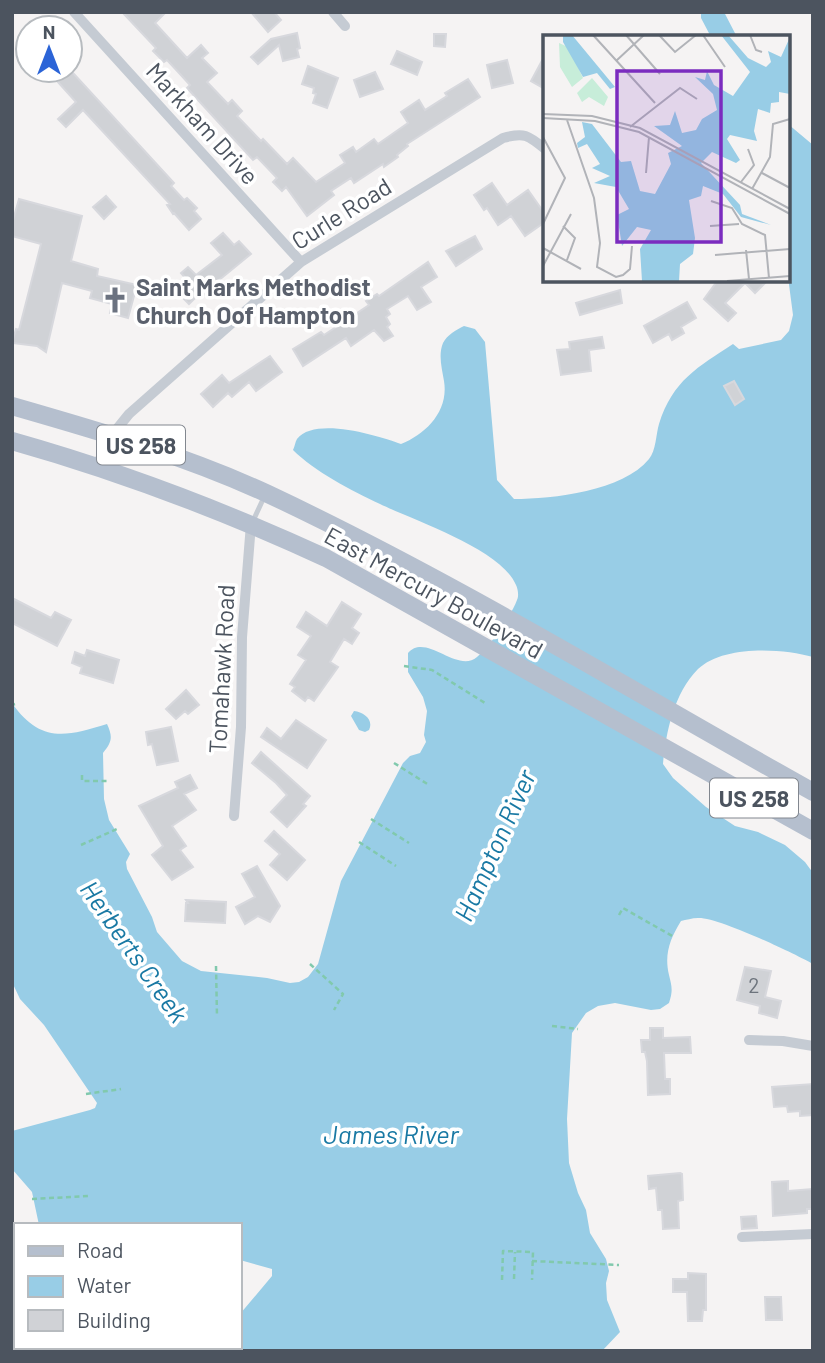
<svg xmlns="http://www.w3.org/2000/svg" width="825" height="1363" font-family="Barlow,sans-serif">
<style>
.water{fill:#98cde6}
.building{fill:#d0d2d6;stroke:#d7d8dd;stroke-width:2}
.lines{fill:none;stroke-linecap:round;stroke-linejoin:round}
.path{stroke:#81c9ad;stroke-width:2.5;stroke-dasharray:5 3.5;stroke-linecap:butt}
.lane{stroke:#c5cbd3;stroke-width:5}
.street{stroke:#c5cbd3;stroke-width:10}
.primary{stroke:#b5bfce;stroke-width:18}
.labels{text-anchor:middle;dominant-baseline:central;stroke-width:7;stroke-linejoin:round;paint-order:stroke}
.number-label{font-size:21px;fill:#6d747d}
.shield{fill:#fff;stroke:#82878f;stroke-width:2}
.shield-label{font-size:23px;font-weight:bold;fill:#4c545f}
.street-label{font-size:24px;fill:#4c545f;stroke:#fff}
.worship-label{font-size:24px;font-weight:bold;fill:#5b616d;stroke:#fff;text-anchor:start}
.water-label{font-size:26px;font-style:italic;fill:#1979a4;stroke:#fff}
.inset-road{fill:none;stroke:#b1b3b8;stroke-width:2}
.view{fill:#7b2cbf;fill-opacity:0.15;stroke:#7b2cbf;stroke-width:3.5}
.inset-edge{fill:none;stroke:#4c545f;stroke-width:3.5}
</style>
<rect width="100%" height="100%" fill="#f5f3f3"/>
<!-- water -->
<path class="water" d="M701,12H724L737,37H711L701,18Z
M788,124L813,145V657C782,648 723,645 698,669C674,693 666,732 663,764L673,778L706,807L735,826L758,832L785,845L805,862L813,873V964C793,953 718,917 698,918C692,918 686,920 681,921C670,939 664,954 669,975C672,987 673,991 669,1003L660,1009L651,1010L615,1003L598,1006L586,1013L572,1033L567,1119L569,1163L578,1193L586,1210L590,1233L606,1259L609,1271L606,1283L607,1300L620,1332L602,1351H216L218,1347H240V1314L272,1276V1269L240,1260V1225H39L32,1192L12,1169V1131L90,1110L95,1108L97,1103L44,1025L20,999L12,982V703C40,743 65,737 107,724C113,737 112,742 103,753L104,799L109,820L130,854L126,862L127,869L152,917L157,932L182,961L201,971L267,978L290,983L299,982L308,977L318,964L341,881L403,763L410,756L420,753L426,742L424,735L427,711L423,697L408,672V653C426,632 457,674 477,657C490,646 511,616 517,600C519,596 518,589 516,585C501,549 413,520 380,504C352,491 314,471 293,450C295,446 295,442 297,439C315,416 379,436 401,444C426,434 449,411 444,381C442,369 438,355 443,343C447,335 456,330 464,326L475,329L485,342L497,480L514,499C553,499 623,491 649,459C656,451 656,434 659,424C673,380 698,367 733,344L739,349L781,340L789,331L793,315L788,277Z
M354,711C364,712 374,720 369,730L365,732L359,730L351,716Z
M39,1347H99L96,1351H38Z"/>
<!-- building -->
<path class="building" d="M122,12H166L155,23L187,58L201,45L208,53L202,58L217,73L207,82L228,104L232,100L242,111L237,116L261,141L263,139L287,164L293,158L316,182L345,163L340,155L353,147L356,152L374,139L378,144L408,123L401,112L419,100L425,110L447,96L445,93L468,79L480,97L407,144L408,146L397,155L398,157L384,167L383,164L354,183L351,178L331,191L334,195L307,216L286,187L282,191L273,182L277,178L257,157L253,160L232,137L187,88L190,85L180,74L167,60L164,62L153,51L156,48Z
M251,12H274L281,20L268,32Z
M297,33L300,48L297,49L299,57L283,61L279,45L258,64L251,57L271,39Z
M434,34H446L445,47L434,46Z
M397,51L422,62L417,75L391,64Z
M545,55V89L531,81Z
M507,60L513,83L492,88L487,65Z
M308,66L338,78L327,108L313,103L316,94L313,93L314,88L302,84Z
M47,70H69L74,74L174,183L171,186L184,200L187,198L197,208L194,211L201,219L189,230L174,213L173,214L167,205L170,204L83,110L66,127L58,119L76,102Z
M375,72L383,89L360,97L354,80Z
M492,183L507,205L528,190L545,214V222L525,236L511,216L498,225L487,208L484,210L474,195Z
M106,196L116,207L104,219L93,207Z
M19,199L82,216L71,261L98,269L97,276L137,285L128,318L110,313L112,304L90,298L92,291L62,283L46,352L37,346L12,343L16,329L19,330L41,244L12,236V224Z
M223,233L234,245L239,241L251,254L213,285L215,287L206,296L202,291L189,304L178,293L189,282L181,273L188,267L196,275L222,255L211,243Z
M475,236L482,249L456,266L446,251Z
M428,262L437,277L421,287L431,302L417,310L408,296L387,309L390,314L386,317L390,324L387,327L393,336L384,341L374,330L351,346L346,338L303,366L293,349L321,332L324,335L369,305L366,301L377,294L379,296Z
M718,280H768L755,293L745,283L725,303L736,313L728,321L704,299Z
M620,290L622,303L580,315L576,303Z
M687,302L696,318L681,327L684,333L672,340L669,334L653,343L644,326Z
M602,337L604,348L589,350L591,371L561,375L557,350L570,349L569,342Z
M270,356L282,372L256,391L249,382L232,397L228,393L213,407L201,394L222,375L229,383Z
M734,381L744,399L735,405L724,386Z
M12,598L51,618L55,612L71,620L57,646L12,623Z
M342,602L361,614L352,628L359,633L352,644L344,639L330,662L338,667L314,701L308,697L305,701L292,691L295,687L290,684L306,660L298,655L311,636L297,627L306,612L327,626Z
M87,650L119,660L113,683L80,673L82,667L72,663L75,652L85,656Z
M186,690L199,705L188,714L185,711L176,719L166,709Z
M296,720L326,740L307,768L261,737L267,728L281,739Z
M171,727L178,761L157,765L152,744L148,745L146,732Z
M261,752L310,796L303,804L306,806L287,827L271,812L287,795L276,783L252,763Z
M190,775L197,788L184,794L196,810L172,826L186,846L180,850L193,867L172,880L152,855L163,846L139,806L178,788L175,782Z
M274,831L305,860L287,880L270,865L280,854L265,841Z
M257,866L280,906L270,922L258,916L245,924L236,907L255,897L242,874Z
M186,900L226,902L225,923L185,921L186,903H188Z
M745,967L771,971L765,997L781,1001L777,1018L759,1013L760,1006L737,1000Z
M650,1028H663V1038L690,1037L691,1053H664L665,1079H670V1094L648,1095L647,1061L645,1052H642L641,1040H650Z
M813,1084V1115L800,1116V1111L788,1112L787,1106L774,1107L772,1087Z
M680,1173L682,1174L683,1200L678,1201L679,1228L663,1229L662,1210H658L656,1188L649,1189L648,1176Z
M788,1181V1191L812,1189L813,1209H807V1213L773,1216L772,1182Z
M756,1216L757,1228L742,1229L741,1217Z
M688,1273L706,1274V1310H703L702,1321H688L687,1292H673V1279H688Z
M765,1297H781L782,1320H766Z"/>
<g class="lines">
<!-- path -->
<path class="path" d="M404,666L432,670L485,703
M12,705L15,704
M394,763L429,785
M82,775V781H107
M371,819L409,843
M359,842L396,866
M81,845L117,829
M619,915L623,908L674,937
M310,964L343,994L334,1010
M216,966L217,1017
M552,1026L578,1029
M86,1094L121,1089
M32,1199L90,1196
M532,1261L619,1265
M514,1279L515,1252
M502,1280L503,1251L533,1252L532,1280
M12,1302L16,1301
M55,1351L56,1347"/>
<!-- lane -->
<path class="lane" d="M253,521L265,495"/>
<!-- street -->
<path class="street" d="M74,12L301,262
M333,12L345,26
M97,465L112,435L129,414L301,262L503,138C524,132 528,135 545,149
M234,816L241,727L242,637L251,524
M749,1040L783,1041L813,1046
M742,1237L813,1234"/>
<!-- primary -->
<path class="primary" d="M12,406C99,431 186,456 268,494C455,582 632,691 813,792
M12,441C122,472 222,510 326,558L813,831"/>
</g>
<!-- icons -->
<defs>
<g id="church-bare" transform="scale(2.1)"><path d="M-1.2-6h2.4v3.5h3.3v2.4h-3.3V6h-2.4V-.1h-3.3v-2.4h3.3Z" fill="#6b7280" stroke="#fff" stroke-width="2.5" paint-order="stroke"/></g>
</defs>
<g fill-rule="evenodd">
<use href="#church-bare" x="115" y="300"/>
</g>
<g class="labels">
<!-- number labels -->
<g class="number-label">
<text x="754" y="984">2</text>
</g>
<!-- shield labels -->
<g class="shield">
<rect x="97" y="425.5" width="88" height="39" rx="5"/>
<rect x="710" y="778.5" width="88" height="39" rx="5"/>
</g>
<g class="shield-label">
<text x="141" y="445">US 258</text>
<text x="754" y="798">US 258</text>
</g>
<!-- street labels -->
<g class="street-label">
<text transform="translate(203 123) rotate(48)">Markham Drive</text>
<text transform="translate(341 213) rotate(-32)">Curle Road</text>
<text transform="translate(434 592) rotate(29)">East Mercury Boulevard</text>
<text transform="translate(221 669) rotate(-87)">Tomahawk Road</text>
</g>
<!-- worship labels -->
<g class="worship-label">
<text x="136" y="286">Saint Marks Methodist<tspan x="136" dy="28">Church Oof Hampton</tspan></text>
</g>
<!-- water labels -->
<g class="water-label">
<text transform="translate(494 845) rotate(-66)">Hampton River</text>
<text transform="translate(135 951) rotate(55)">Herberts Creek</text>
<text x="391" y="1133">James River</text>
</g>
</g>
<!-- overview -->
<g transform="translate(543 35)">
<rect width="247" height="247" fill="#f5f3f3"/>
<path d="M16,8L25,12L40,43L29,52L17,32ZM49,43L65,62L61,71L46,62L39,67L34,58Z" fill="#c7edd9"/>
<path d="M20,0H29L72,52L67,54L54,38L40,42L20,7ZM178,0H185L205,23L223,32L228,27L225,16L238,22L247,2V59L236,57V67L228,68L227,78L215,74L211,96L214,106L187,100L184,104L197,125L193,128L169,117L158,128L197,170L199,179L228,190L198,182L180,159L160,151L158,161L146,165L152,203L150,219L137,229L136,246H99L97,214L108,195L94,192L79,211L74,180L86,174L73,152L51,148L67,141L49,133L57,129L44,109L35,113L34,108L42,102L39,87L49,89L78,127L88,126L97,156L112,159L128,129L125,118L139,111L111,91L127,90L132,76L139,98L153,95L159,84L174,75L170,59L152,42L162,45L164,36L171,50L190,61L207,37Z" fill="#98cde6"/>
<path class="inset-road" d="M50,0L112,68M83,0L117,39M116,0L132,17L153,0M160,0L182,32M207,0L213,15L219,17M73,26L101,0M0,79L49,81L97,93L247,174M0,83L52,86L96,97L247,179M24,85L51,163L57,208L54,232L73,242L80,240L87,234L89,211M87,92L137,53L154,64M0,102L22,143L0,189M103,138L106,102M219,138L247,153M198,147L211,130L205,114M209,154L227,122L230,89L247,84M168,166L189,173L199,189L222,200L226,243M20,191L32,203L24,225M167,191L196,189M0,213L38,234M203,215L206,244M172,220L247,214M0,231L28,179M184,246L247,241"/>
<path class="view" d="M74,36H178V207H74Z"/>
<rect width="247" height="247" class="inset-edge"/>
</g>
<!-- border -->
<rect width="825" height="1363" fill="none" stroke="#4c545f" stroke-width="28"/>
<!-- legend -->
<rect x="14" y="1223" width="228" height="126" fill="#ffffff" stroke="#b7bbbf" stroke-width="2"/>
<rect x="28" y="1246" width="35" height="10" fill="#b5bfce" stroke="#b7bbbf" stroke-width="2"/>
<text x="77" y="1258" font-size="21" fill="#4c545f">Road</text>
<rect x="28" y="1276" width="35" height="21" fill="#98cde6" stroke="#b7bbbf" stroke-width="2"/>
<text x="77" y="1293" font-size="21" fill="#4c545f">Water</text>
<rect x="28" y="1310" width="35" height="21" fill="#d0d2d6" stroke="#b7bbbf" stroke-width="2"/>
<text x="77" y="1328" font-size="21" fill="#4c545f">Building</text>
<!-- north arrow -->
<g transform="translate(49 49)"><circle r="33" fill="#ffffff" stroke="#b7bbbf" stroke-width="2"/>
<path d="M0-5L12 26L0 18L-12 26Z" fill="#2b64d7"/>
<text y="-10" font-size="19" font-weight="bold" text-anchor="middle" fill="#4c545f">N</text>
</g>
</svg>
